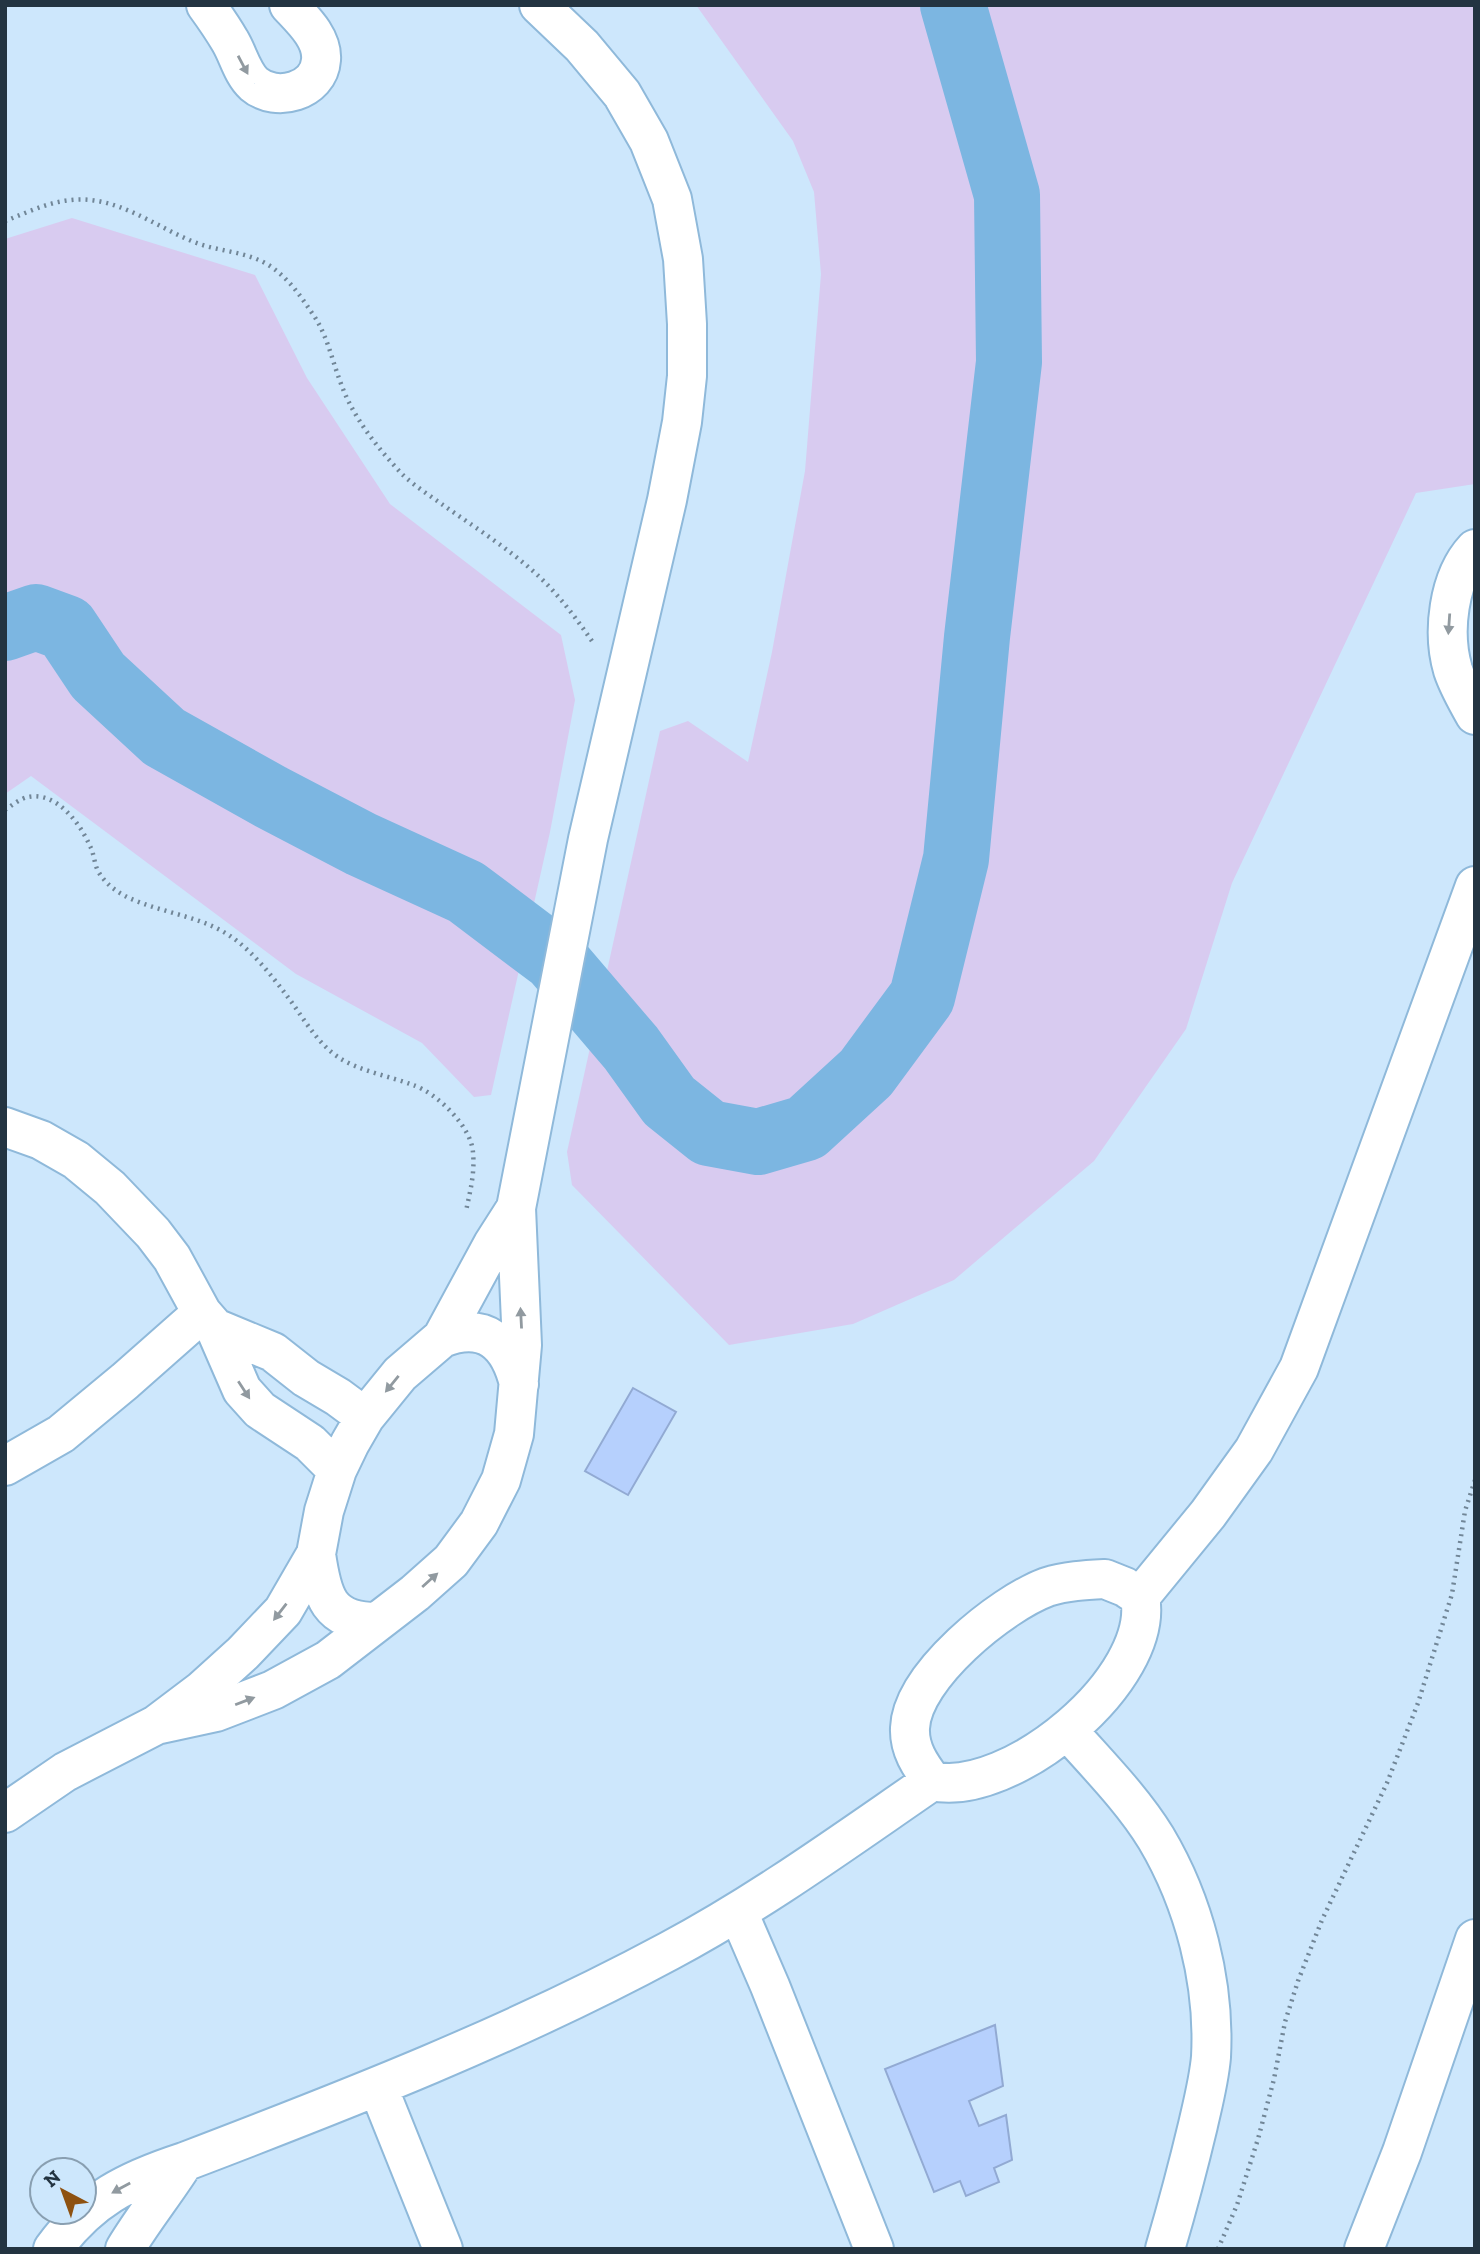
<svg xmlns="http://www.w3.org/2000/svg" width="1480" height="2254" font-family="'Zilla Slab',serif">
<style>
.green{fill:#d8cbf0}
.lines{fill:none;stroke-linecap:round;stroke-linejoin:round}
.river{stroke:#7cb6e1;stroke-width:66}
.building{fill:#b6d0fd;stroke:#92aad3;stroke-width:2}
.minor-casing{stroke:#8fb9da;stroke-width:42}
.secondary-casing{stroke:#8fb9da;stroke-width:42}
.path{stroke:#718697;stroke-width:4.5;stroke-dasharray:2 5;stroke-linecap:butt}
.minor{stroke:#fff;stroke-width:38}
.secondary{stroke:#fff;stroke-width:38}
.oneway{fill:#919aa0}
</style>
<rect width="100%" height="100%" fill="#cde7fc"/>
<!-- green -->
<path class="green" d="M696,5H1475V484L1416,493L1232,883L1186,1029L1094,1161L954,1280L853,1324L729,1345L572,1185L567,1152L660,731L688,721L748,762L772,652L805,471L821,274L814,192L793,141Z
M72,218L255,275L307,378L390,504L561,635L575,700L550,832L491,1095L474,1097L422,1043L296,974L31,776L5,794V239Z"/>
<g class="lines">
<!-- river -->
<path class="river" d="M5,628L36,617L66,628L98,676L164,737L271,797L361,844L466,892L555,959L631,1048L669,1101L709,1133L758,1142L806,1128L866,1073L922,997L956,859L977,637L1009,362L1007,195L953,5"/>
</g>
<!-- building -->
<path class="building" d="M633,1388L676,1412L628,1495L585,1471Z
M995,2025L1003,2086L969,2101L979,2126L1006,2115L1012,2160L994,2168L999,2182L966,2196L960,2181L934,2192L885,2069Z"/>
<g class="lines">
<!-- minor casing -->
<g class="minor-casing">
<path id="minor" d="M206,5C214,16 223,29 230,41C238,54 242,73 254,84C276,103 319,91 321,60C323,38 302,19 289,5
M1475,549C1448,578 1442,633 1453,670C1458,685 1467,701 1475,715
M5,1127L41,1140L76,1160L110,1188L153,1233L172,1258L202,1313L215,1328L242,1390L260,1410L310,1443L337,1470
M215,1328L273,1352L306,1378L338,1397L365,1417
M442,1338C485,1321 509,1343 519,1384
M5,1466L61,1434L125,1381L202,1313
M316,1554C322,1596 328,1622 376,1622
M1105,1579L1125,1587L1140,1597C1156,1679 1009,1799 932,1781C920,1765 909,1749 910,1728C912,1676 1001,1604 1047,1587C1066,1581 1086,1580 1105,1579Z
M1140,1597L1208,1514L1254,1450L1299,1368L1475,886
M156,1725L216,1712L273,1690L328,1660L415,1593L451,1561L479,1523L501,1480L514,1434L522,1345L516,1208L588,839L667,500L682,422L687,376V324L683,259L672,199L649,141L622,94L582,46L539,5
M1068,1731C1098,1765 1132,1799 1156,1838C1194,1902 1215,1982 1211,2057C1209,2080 1203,2103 1198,2125C1188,2167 1177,2208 1165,2249
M5,1813L65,1772L156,1725L201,1691L243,1653L283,1611L316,1554L324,1511L337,1470L350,1443L365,1417L400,1374L442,1338L493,1244L516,1208
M738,1912L770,1986L874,2249
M378,2087L443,2249
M53,2249C90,2199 126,2181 184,2162C349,2099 513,2035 669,1951C761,1902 846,1840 932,1781
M125,2249C143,2219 165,2192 184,2162"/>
</g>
<!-- secondary casing -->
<g class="secondary-casing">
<path id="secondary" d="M1364,2249L1402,2152L1475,1939"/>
</g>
<!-- path -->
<path class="path" d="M5,221C26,213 48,202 71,200C116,195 154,226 194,242C219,252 247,251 270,266C288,278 300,295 312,313C327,334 331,357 340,381C352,416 376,446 401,473C413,485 429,495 443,505C473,526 506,547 533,571C557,592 576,618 594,644
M5,810C11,806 21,798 28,797C56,791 80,823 90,846C94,853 94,863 98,871C106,885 119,894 134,900C167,914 204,917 233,938C254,953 272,976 287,996C303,1017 316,1042 338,1057C359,1071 389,1076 413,1085C437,1093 472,1127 473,1153C475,1173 470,1192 466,1211
M1218,2249L1237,2205L1258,2139L1274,2079L1285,2022L1298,1981L1322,1920L1387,1783L1418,1703L1452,1594L1465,1511L1475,1480"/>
<!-- minor -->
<use href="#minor" class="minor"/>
<!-- secondary -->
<use href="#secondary" class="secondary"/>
</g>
<!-- one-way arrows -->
<defs><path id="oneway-solid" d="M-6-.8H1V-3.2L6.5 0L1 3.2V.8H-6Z" transform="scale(1.75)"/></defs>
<g class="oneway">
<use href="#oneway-solid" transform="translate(243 65) rotate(62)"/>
<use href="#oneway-solid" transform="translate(1449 624) rotate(94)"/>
<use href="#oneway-solid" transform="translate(521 1318) rotate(-93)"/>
<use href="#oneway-solid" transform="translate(392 1384) rotate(129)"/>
<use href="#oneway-solid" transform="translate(244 1390) rotate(57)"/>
<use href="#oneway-solid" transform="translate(430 1580) rotate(-42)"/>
<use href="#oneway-solid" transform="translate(280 1612) rotate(128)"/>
<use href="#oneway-solid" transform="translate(245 1701) rotate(-21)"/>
<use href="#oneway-solid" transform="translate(121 2188) rotate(151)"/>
</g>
<!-- border -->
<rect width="1480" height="2254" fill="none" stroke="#233441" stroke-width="14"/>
<!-- north arrow -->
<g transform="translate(63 2191) rotate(319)"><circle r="33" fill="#cde7fc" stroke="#899fb1" stroke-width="2"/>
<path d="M0-5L12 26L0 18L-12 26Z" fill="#8e5211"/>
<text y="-10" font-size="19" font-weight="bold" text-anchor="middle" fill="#233441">N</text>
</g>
</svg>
